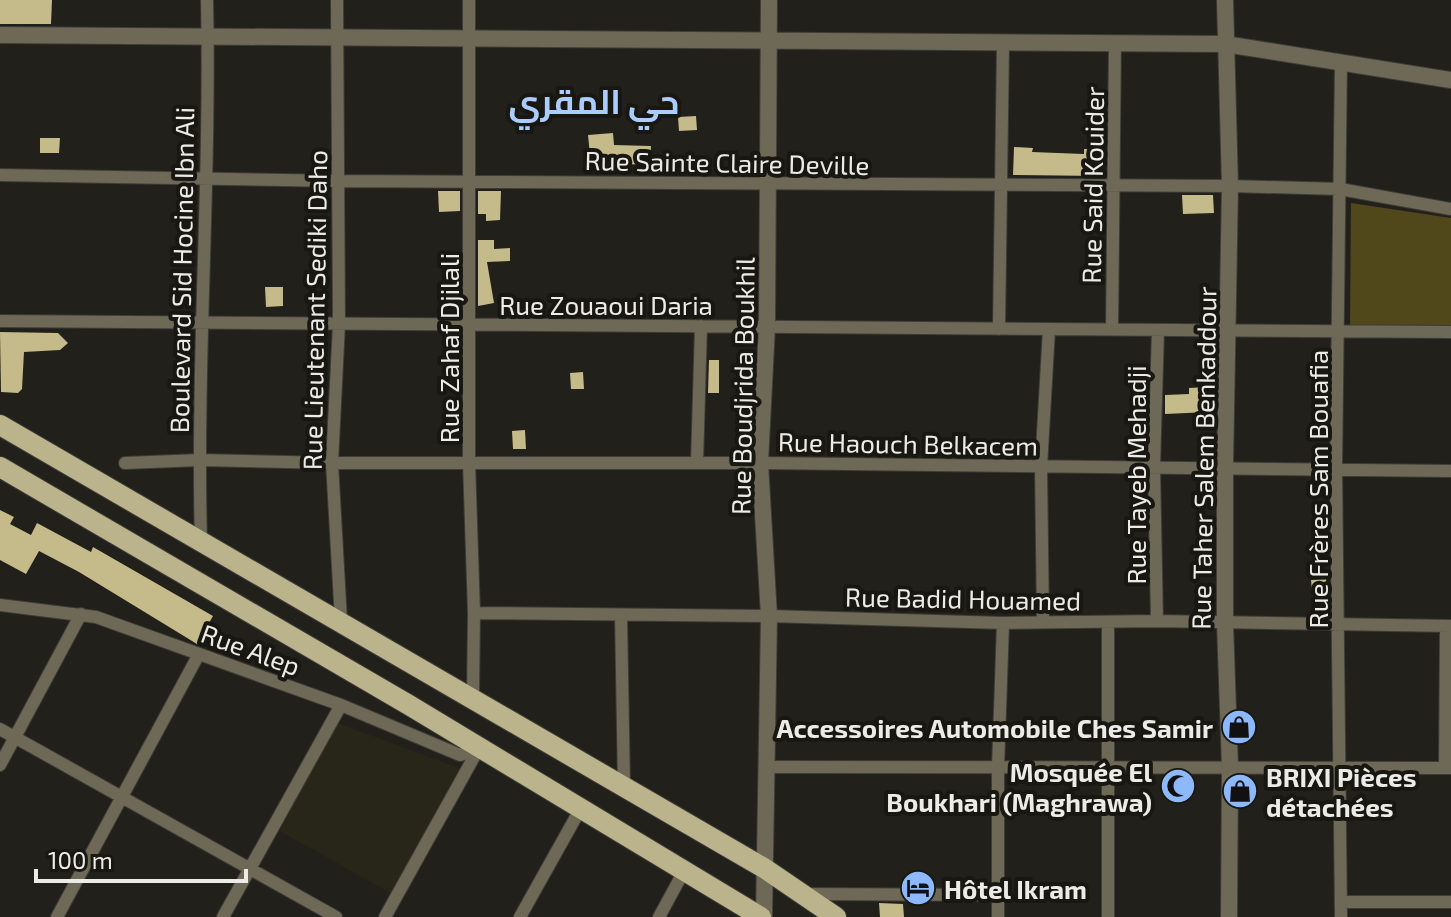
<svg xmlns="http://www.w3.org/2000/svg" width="1451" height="917" font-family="'Exo 2',Cairo,sans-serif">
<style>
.built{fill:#282619}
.green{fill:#50471a}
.building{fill:#c4ba8a}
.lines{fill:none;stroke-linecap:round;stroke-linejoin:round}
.minor-casing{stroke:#3e3c37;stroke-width:14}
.tertiary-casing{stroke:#3e3c37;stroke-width:18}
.primary-casing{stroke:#3e3c37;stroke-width:22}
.minor{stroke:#6d6956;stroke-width:12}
.tertiary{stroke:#6d6956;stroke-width:16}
.primary{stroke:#bbb38b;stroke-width:20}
.labels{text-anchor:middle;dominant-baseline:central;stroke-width:8;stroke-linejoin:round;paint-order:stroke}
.street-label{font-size:26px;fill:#ecebe7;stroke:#181711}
.poi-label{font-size:26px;font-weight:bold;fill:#ecebe7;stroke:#181711;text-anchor:end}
.district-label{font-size:34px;font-weight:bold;fill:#aaccfe;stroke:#181711}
</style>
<rect width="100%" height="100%" fill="#22201a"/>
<!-- built -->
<path class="built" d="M335,722L459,768L392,894L280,831Z"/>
<!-- green -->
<path class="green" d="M1351,203L1451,218V328L1350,327Z"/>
<!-- building -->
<path class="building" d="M0,0H52L51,24H0Z
M696,116L697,130L679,131L678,117Z
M613,133L614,145L651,146L650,164L591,165L588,135Z
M40,138H60L59,153H40Z
M1014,147L1033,148L1032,152L1084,154V149L1101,150L1100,176L1013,175Z
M438,191H460V211L439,212Z
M478,191H501L500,220L486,221V214H478Z
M1182,195H1213L1214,213L1183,214Z
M478,240H494V249L510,248V261L487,262L494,303L478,306Z
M265,287H283V306L266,307Z
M0,332L58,333L68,343L60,350L24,352L22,389L18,393L1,392Z
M709,360H719V393H708Z
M583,372L584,389H571L570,373Z
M1208,387L1209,412L1165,414V395L1189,394V388Z
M525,430L526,449H513L512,431Z
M0,510L14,517L10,524L31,535L37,523L91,552L93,547L213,616L197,644L79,572L39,551L26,574L0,560Z
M1326,579L1328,600L1313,601L1311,580Z
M879,903L903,904L904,917H880Z"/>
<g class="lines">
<!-- minor casing -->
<g class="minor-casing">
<path id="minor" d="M337,0L339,324L332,463L341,620
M469,0V462L474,613L473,697
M1341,61L1336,468L1341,917
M0,175L339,181L1230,186L1340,189L1451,209
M0,321L1451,332
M999,329L1003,44
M1112,329L1115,42
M125,463L199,460L332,463H760L1451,471
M697,463L701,326
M201,542C196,361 211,181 207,0
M0,605L96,617L341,705L460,755L479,748
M474,613L769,616L1003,623L1157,621L1451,626
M621,616L624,786
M1157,621L1154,467L1158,330
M1043,622L1041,467L1049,329
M0,729L336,917
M0,765L81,614
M767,767L1451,768
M1445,768L1446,626
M805,894L998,895
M1342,902H1451
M57,917L199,654
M223,917L341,705
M385,917L479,748
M520,917L581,808
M659,917L684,871
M998,917V768L1003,623
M1108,917V622"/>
</g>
<!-- tertiary casing -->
<g class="tertiary-casing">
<path id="tertiary" d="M1225,0L1230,186L1225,467V623L1230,767L1229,917
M0,35L1225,44L1451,80
M764,917L769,616L760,463L767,326L769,0"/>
</g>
<!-- primary casing -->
<g class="primary-casing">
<path id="primary" d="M0,425L764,868L836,917
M0,467L409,705L761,917"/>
</g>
<!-- minor -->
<use href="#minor" class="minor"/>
<!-- tertiary -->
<use href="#tertiary" class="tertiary"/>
<!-- primary -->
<use href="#primary" class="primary"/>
</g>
<!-- icons -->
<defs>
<g id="shop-disc" transform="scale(1.8)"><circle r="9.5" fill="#8db9fc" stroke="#181711"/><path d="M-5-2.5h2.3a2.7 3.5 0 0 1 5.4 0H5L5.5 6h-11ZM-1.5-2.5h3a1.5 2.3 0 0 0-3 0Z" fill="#111"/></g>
<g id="mosque-disc" transform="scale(1.8)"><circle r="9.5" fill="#8db9fc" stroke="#181711"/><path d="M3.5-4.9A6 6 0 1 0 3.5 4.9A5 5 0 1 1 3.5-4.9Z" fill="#111"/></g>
<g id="hotel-disc" transform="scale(1.8)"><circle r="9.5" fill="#8db9fc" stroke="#181711"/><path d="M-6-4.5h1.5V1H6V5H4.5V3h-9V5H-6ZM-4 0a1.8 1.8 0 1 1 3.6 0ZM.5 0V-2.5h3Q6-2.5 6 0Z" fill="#111"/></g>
</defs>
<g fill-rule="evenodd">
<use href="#shop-disc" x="1239" y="727"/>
<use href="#mosque-disc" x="1178" y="786"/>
<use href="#shop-disc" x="1240" y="791"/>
<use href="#hotel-disc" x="918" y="888"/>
</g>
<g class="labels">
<!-- street labels -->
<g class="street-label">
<text transform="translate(727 162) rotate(1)">Rue Sainte Claire Deville</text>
<text transform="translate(1092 185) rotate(-89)">Rue Said Kouider</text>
<text transform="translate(181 270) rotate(-89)">Boulevard Sid Hocine Ibn Ali</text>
<text x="606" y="304">Rue Zouaoui Daria</text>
<text transform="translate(314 310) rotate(-89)">Rue Lieutenant Sediki Daho</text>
<text transform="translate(448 348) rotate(-90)">Rue Zahaf Djilali</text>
<text transform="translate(742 386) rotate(-89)">Rue Boudjrida Boukhil</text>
<text transform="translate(908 443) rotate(1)">Rue Haouch Belkacem</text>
<text transform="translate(1203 458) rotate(-89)">Rue Taher Salem Benkaddour</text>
<text transform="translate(1135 475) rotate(-90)">Rue Tayeb Mehadji</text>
<text transform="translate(1317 489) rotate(-90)">Rue Frères Sam Bouafia</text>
<text transform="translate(963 598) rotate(1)">Rue Badid Houamed</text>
<text transform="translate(251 649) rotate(20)">Rue Alep</text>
</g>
<!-- poi labels -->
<g class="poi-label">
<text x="1213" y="727">Accessoires Automobile Ches Samir</text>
<text x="1152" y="771">Mosquée El<tspan x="1152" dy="30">Boukhari (Maghrawa)</tspan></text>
<text x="1266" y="776" text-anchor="start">BRIXI Pièces<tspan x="1266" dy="30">détachées</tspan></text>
<text x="944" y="888" text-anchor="start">Hôtel Ikram</text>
</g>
<!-- district labels -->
<g class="district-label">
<text x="594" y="100">حي المقري</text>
</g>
</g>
<!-- scale -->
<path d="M36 869v12h210v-12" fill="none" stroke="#ecebe7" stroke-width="4"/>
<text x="48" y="869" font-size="24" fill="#ecebe7" stroke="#181711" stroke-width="6" paint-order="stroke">100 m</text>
</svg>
